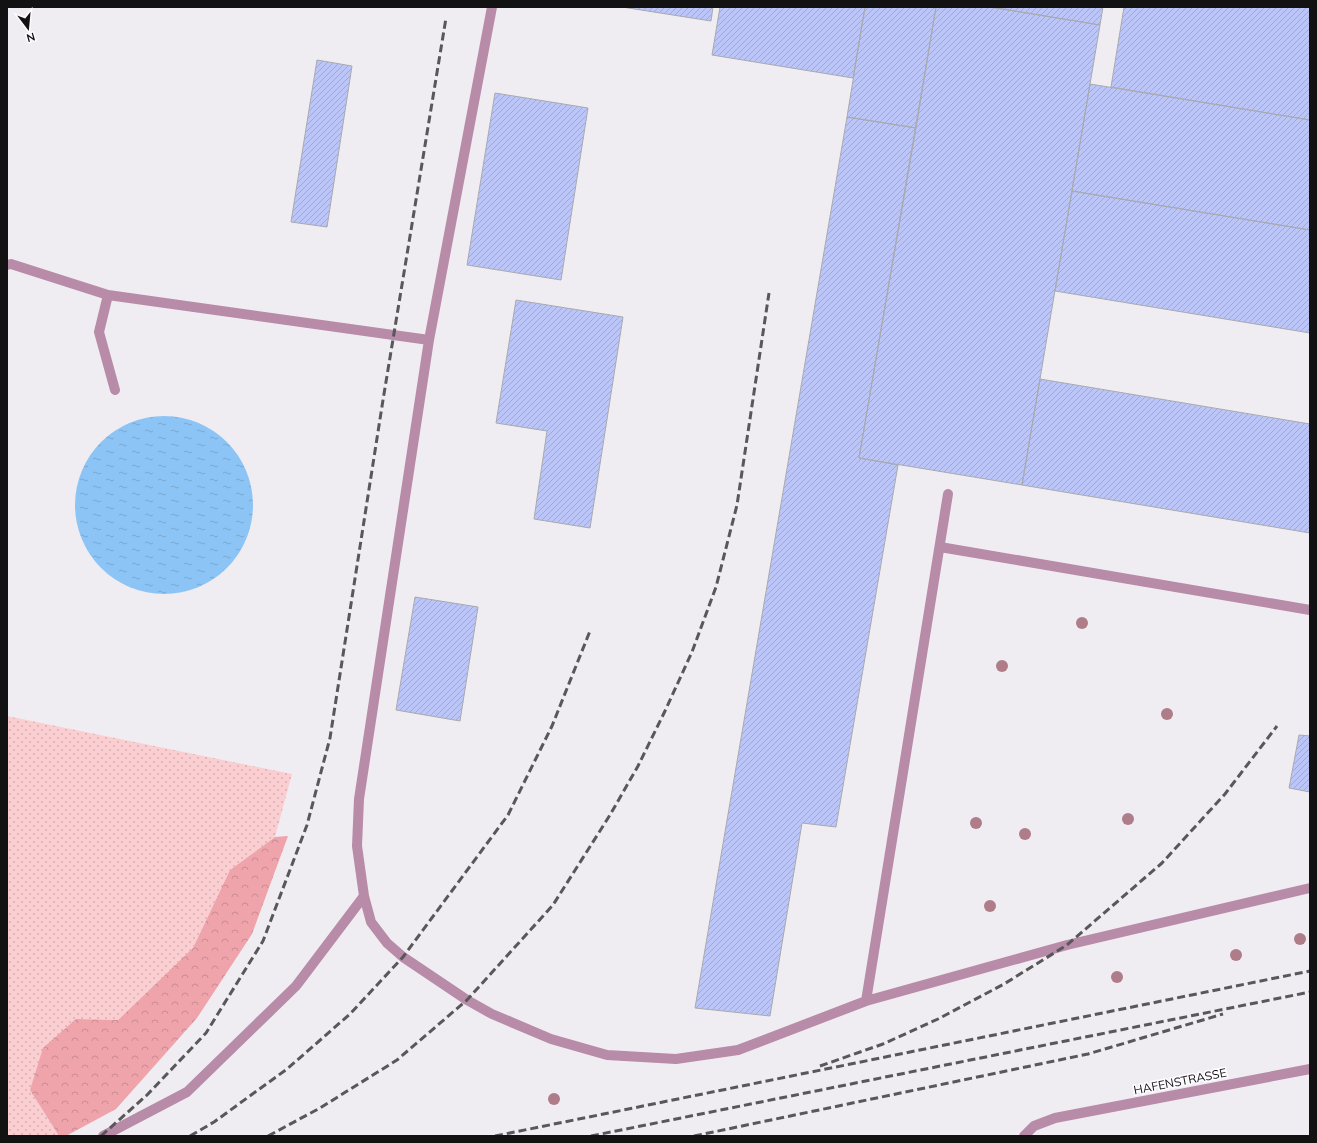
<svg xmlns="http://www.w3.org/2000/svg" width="1317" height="1143" font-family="Mulish,sans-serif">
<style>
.grass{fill:url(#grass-dots)}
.forest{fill:url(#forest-crowns)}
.water{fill:url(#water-ripples)}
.building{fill:url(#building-hatch);stroke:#a8aaaf}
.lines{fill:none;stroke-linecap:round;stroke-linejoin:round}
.service{stroke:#b88ba8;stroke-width:10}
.minor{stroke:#b88ba8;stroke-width:10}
.rail{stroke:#595759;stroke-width:3;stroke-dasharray:8 4;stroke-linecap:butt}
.tree{fill:#af7d8a}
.labels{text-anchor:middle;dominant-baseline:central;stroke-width:3.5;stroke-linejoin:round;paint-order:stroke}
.street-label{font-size:12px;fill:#131213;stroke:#fdfbff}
</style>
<defs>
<pattern id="grass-dots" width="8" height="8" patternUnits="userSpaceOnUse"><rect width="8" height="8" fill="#fbced2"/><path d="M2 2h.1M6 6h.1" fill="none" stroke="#d6b0b3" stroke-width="1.8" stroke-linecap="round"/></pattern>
<pattern id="forest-crowns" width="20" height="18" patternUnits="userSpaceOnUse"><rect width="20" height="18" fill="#efa3ab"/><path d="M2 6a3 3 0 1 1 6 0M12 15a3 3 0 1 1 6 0" fill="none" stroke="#cc8b92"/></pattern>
<pattern id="water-ripples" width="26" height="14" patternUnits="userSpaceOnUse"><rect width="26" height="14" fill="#8cc5f5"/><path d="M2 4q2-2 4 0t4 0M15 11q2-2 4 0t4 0" fill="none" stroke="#78a8d1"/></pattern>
<pattern id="building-hatch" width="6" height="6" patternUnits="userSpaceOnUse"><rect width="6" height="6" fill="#bbc5f7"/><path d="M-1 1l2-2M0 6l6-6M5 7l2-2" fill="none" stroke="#a0a8d3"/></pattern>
</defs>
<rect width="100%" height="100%" fill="#f0edf2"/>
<!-- grass -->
<path class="grass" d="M7,716L292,774L275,837L230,870L193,948L118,1020L76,1019L30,1090L59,1136H7Z"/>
<!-- forest -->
<path class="forest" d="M288,836L252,934L197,1018L116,1109L66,1136H59L30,1090L43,1048L76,1019L118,1020L193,948L230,870L275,837Z"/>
<!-- water -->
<path class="water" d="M75 505a89 89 0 1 1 178 0a89 89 0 1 1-178 0Z"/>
<!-- building -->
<path class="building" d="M622,7H713L711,21Z
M720,7H865L853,78L712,55Z
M865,7H936L916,128L847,117Z
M936,7H990L1100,25L1022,485L859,458Z
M990,7H1103L1100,25Z
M1124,7H1310V120L1111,87Z
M317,60L352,66L327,227L291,222Z
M1090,84L1310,120V230L1072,191Z
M495,93L588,108L561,280L467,265Z
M847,117L916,128L859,458L898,465L836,827L802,823L770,1016L695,1008Z
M1072,191L1310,230V333L1055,291Z
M516,300L623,317L590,528L534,519L547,431L496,423Z
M1040,379L1310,424V533L1022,485Z
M415,597L478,607L460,721L396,710Z
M1299,735L1310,736V792L1289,788Z"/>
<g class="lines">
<!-- service -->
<path class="service" d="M492,7L429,340L359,799L357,846L364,896L371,922L387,943L403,957L467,1000L492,1014L551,1039L607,1055L676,1059L738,1050L866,1001L1067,945L1310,888
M7,265L11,264L108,295L429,340
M108,295L99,332L115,390
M940,547L1310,610
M866,1001L948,494
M103,1136L187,1092L296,986L364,896"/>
<!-- minor -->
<path class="minor" d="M1024,1136L1034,1126L1055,1118L1310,1069"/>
<!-- rail -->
<path class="rail" d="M820,1066L883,1044L938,1019L1004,984L1067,945L1162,863L1225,794L1277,726
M101,1136L147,1095L206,1033L263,941L307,825L330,738L383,400L446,18
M190,1136L214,1122L287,1069L350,1014L403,957L508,815L552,726L590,631
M268,1136L320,1108L397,1060L467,1000L553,905L610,815L638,766L665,711L692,652L716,587L737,505L769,293
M495,1136L1310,971
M591,1136L1310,992
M694,1136L1088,1054L1223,1014"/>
</g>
<!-- trees -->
<g class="tree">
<circle cx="1082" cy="623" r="6"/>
<circle cx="1002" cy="666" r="6"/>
<circle cx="1167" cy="714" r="6"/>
<circle cx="1128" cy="819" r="6"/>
<circle cx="976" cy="823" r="6"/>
<circle cx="1025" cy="834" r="6"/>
<circle cx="990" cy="906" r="6"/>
<circle cx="1300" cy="939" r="6"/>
<circle cx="1236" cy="955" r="6"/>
<circle cx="1117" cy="977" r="6"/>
<circle cx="554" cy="1099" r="6"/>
</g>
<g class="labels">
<!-- street labels -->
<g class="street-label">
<text transform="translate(1180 1081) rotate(-11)">HAFENSTRASSE</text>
</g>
</g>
<!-- border -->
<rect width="1317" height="1143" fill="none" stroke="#131213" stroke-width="16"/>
<!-- north arrow -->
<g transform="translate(28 28) rotate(164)" stroke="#fdfbff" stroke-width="3" paint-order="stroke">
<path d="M0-3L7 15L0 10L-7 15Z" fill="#131213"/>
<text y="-6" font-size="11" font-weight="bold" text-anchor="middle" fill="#131213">N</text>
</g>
</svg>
